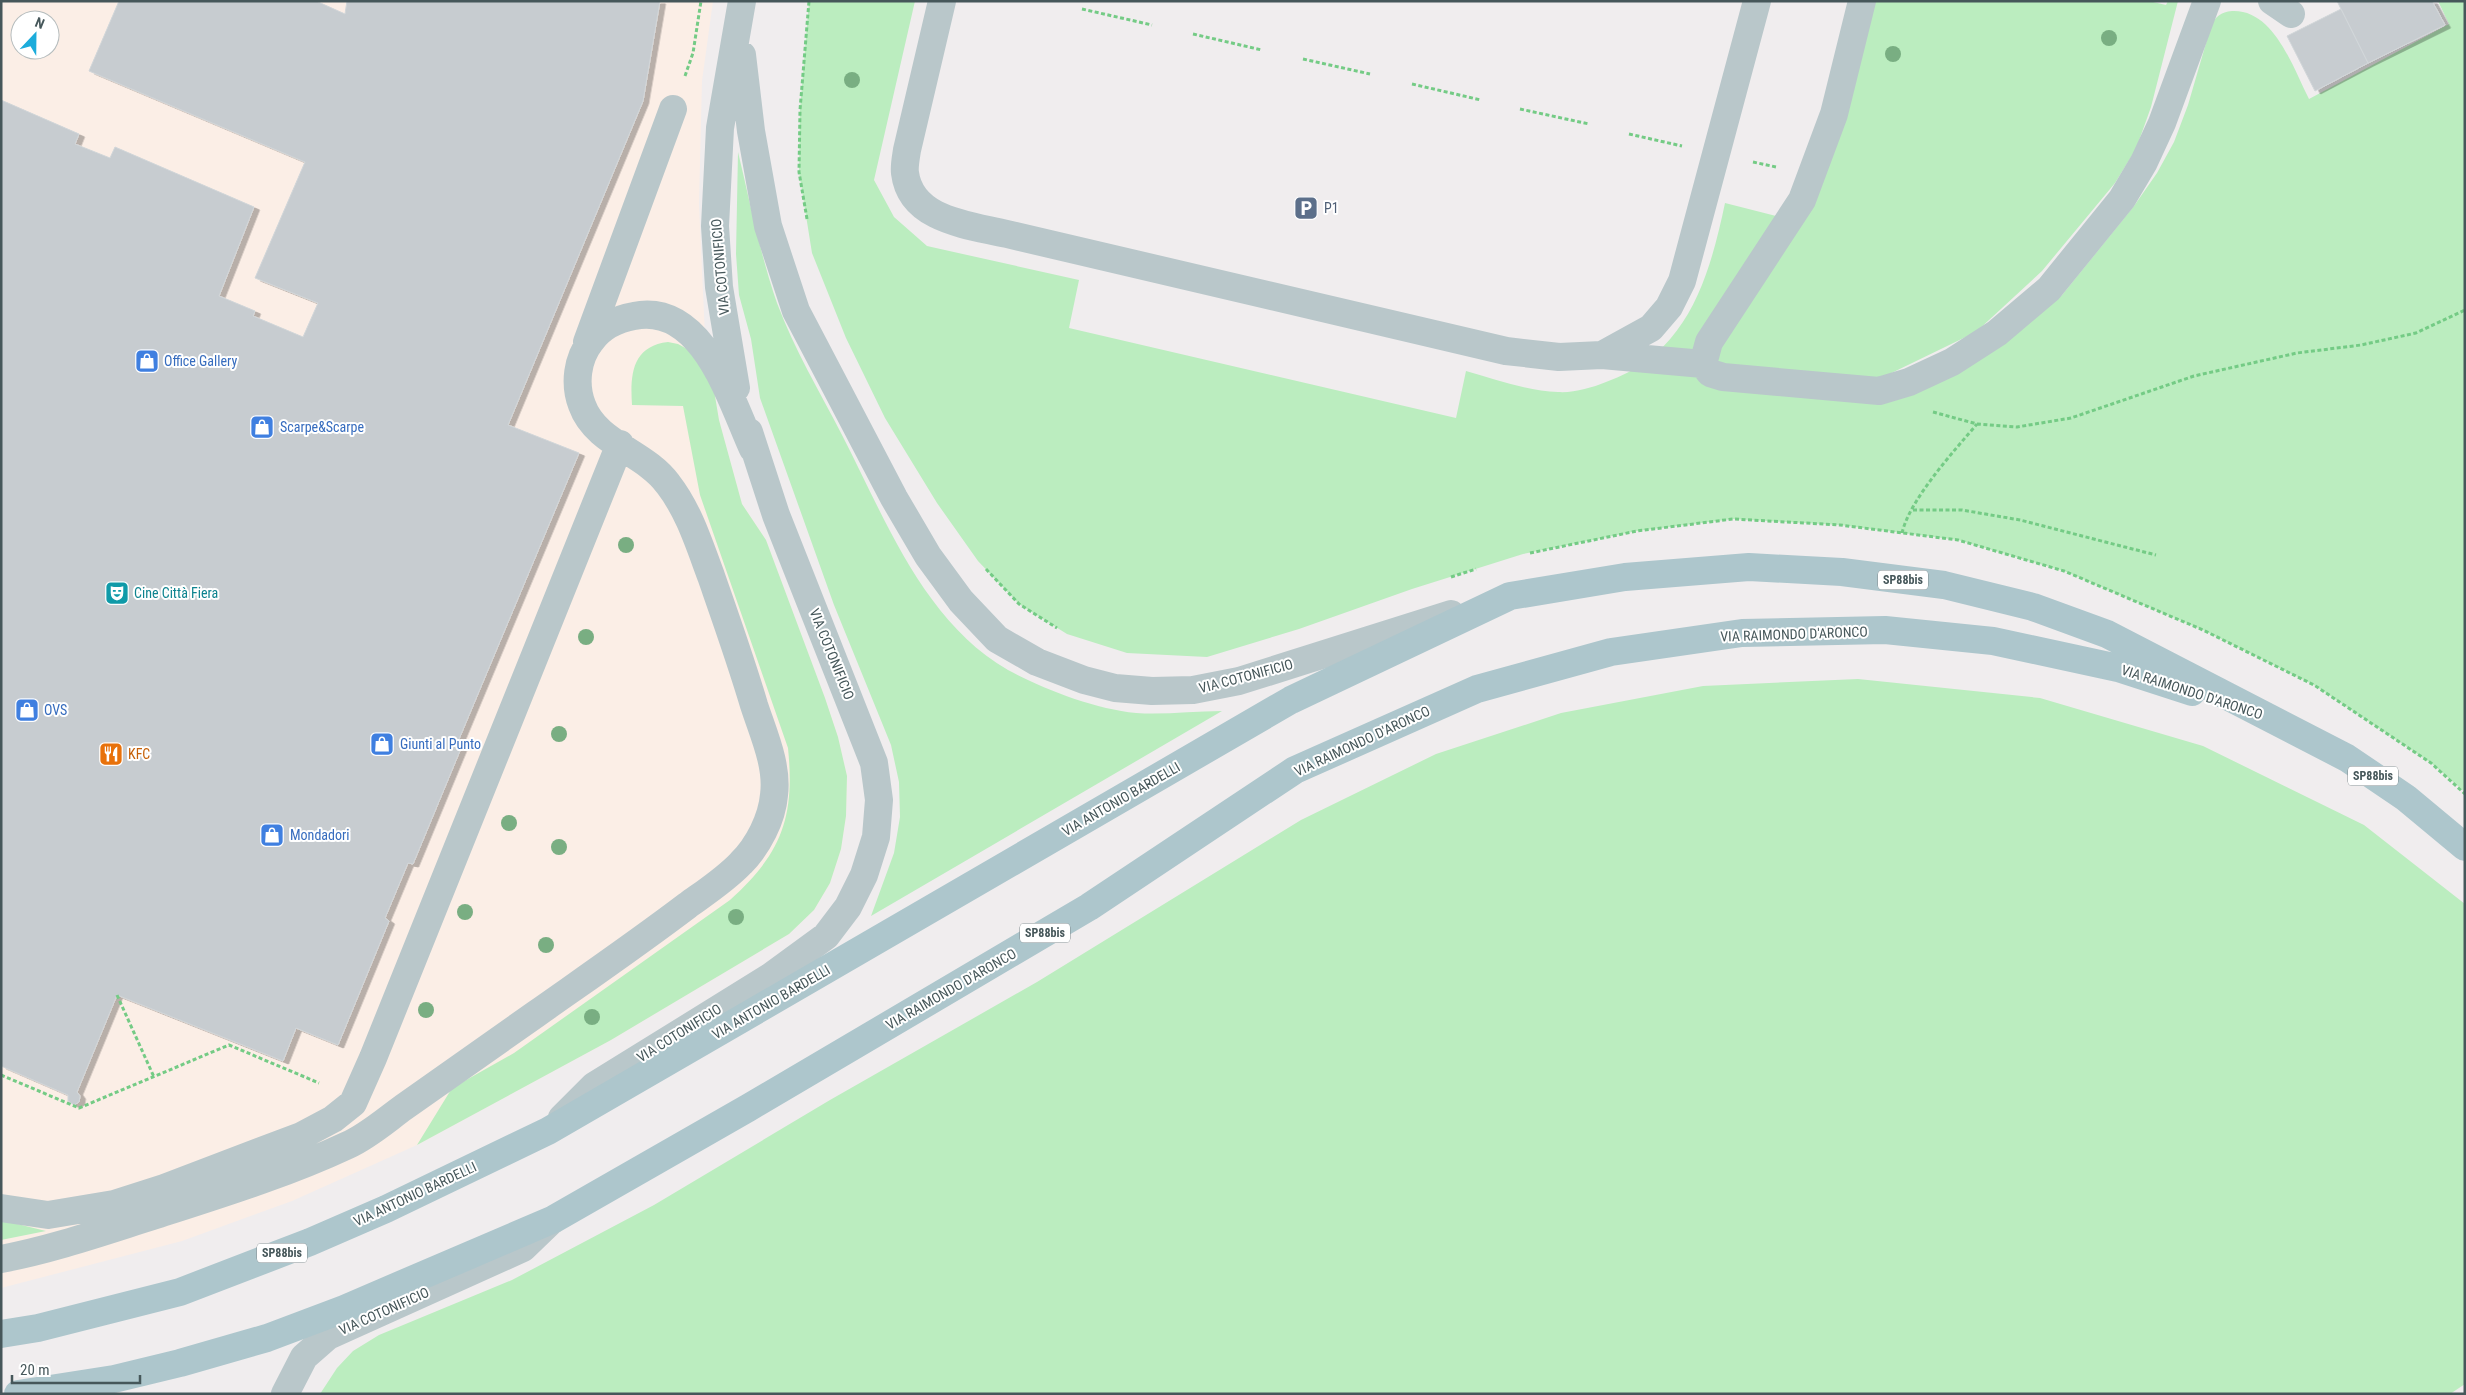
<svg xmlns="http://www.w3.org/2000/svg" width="2466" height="1395" font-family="'Roboto Condensed',sans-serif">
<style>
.commercial{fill:#fbeee6;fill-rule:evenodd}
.green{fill:#bbedbf}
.building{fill:#c7ccd0;stroke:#d1d6d9;filter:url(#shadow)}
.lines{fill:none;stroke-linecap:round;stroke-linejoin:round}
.path{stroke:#74cb85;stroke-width:3;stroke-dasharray:4 2.5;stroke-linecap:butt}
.minor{stroke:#b9c7ca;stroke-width:28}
.major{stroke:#adc6cc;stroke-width:28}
.tree{fill:#79ae82}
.labels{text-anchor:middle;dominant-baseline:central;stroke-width:4;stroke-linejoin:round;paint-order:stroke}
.shield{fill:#fff;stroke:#7e898c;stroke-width:1}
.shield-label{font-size:12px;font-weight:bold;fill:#46575a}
.service-label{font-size:14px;fill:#4e5e75;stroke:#fff;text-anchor:start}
.street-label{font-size:14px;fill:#46575a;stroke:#fff}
.shop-label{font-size:14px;fill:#366cbe;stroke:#fff;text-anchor:start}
.culture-label{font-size:14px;fill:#0d838f;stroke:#fff;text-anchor:start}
.food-label{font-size:14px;fill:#c56008;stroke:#fff;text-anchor:start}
</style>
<defs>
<filter id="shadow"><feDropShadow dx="5.5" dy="3" stdDeviation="0" flood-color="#0004"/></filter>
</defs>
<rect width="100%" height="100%" fill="#f0edee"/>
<!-- commercial -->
<path class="commercial" d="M1,1H713L702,81L699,204L705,336L719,420L742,504L766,540L825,698L838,737L847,776L846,816L841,849L830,883L814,910L789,934L611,1040L417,1145L292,1201L182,1241L1,1288ZM20,20H50V50H20Z"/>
<!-- green -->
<path class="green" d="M809,1H915L874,180L894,217L927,246L1079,280L1069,328L1456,418L1466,371C1495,379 1527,391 1558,392C1574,393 1591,388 1606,382C1687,354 1709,279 1725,203L1784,218L1695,371L1886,401L2062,295L2134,206L2157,173L2174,142L2188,105L2211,26C2215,17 2221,12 2232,11C2274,9 2293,68 2309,99L2449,24L2438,1H2465V792L2431,763L2314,685L2203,630L2064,571L1958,540L1840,525L1733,519L1637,531L1523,554L1412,589L1299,629L1207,657L1127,653L1067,634L1019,604L978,561L937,503L885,418L846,338L812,253L799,172L800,110Z
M1871,1H2149L2166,5L2168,1H2178L2151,107L2136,149L2115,183L2042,271L1976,332L1875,381L1711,363L1811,201Z
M738,152C750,202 760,254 777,303C794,349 820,392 842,435C885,518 923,621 1008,670C1043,689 1095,709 1136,713C1164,715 1193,711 1222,711L871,916L894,853L900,817L899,782L891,745L834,605L760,398L751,339L739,295L736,254Z
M668,342L678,344L689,350L713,384L719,420L742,504L766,540L825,698L838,737L847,776L846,816L841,849L830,883L814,910L789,934L611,1040L417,1145L452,1088L514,1053L730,900C782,853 795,817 788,748L700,495L683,406L632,405C630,375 632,346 668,342Z
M1858,679L2040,698L2203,746L2364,825L2465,904V1384L2450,1394H320L337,1368L353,1351L379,1335L512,1280L654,1205L830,1100L1037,982L1301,820L1436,754L1561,713L1703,686Z
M1,1220L46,1231L1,1240Z"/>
<!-- building -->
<path class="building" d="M119,1H316L345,14L347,1H660L643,101L508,425L579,453L459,739L464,741L413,864L408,863L385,918L389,921L338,1045L296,1028L283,1061L117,995L77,1092L80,1096L79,1102L74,1105L68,1101V1095L1,1066V100L79,134L75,144L110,158L115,147L254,207L219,296L255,311L253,316L303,337L318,303L255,278L305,162L89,71Z
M2337,1H2432L2445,25L2368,63Z
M2341,9L2368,63L2315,91L2287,36Z"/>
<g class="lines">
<!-- path -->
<path class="path" d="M1082,9L1152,25
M1193,34L1262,50
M1303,59L1370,74
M685,76L693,53L701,1
M1412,84L1481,100
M1520,109L1589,124
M1629,134L1682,146
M1753,162L1776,167
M807,219L799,172L800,110L809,1
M1933,412L1977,424L2017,427L2071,418L2194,376L2297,353L2361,345L2416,333L2465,310
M1913,510H1962L2020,520L2156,555
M1902,533C1910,499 1954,451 1977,424
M1530,553L1637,531L1733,519L1840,525L1958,540L2064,571L2203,630L2314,685L2431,763L2465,794
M986,569L1019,604L1057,628
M1451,577L1476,569
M117,995L154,1077
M1,1075L79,1108L229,1045L319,1083"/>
<!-- minor -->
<path class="minor" d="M942,1L907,150C906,157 904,166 905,173C911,221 970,225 1007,234L1506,351L1559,357L1602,355L1651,328L1669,307L1682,281L1757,1
M1862,1L1834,114L1802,200L1709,342L1703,364L1710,373L1723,377L1879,391L1909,382L1952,362L1997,333L2049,289L2122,199L2144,162L2162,123L2207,1
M2272,1L2291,14
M742,55L751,131L768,226L796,311L894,498L928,556L961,601L997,639L1037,662L1084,680L1115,688L1152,691L1193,690L1239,681L1451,614
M587,342L673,109
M1602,355L1703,364
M736,388L719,287L715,226L720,128L742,1
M562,1118L594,1086L770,977L826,936L848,907L864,875L876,837L879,800L874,763L776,515L749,432
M1,1208L48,1215L114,1204L164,1188L301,1136L333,1119L353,1103L373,1058L620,444
M1,1259C54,1249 105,1231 156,1215C221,1194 286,1174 348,1145C368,1136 386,1120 404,1107C448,1076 492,1045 536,1014C587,978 638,943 688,905C706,892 726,879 741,863C758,846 772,819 774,795C778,765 763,733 754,705C741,661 726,619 711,576C699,544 689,511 668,484C645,452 596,444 582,405C574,384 577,359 591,341C601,327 617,319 634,316C703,302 731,401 753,449
M285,1394L304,1357L328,1336L523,1248L551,1221"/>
<!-- major -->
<path class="major" d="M1,1334L38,1328L180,1292L310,1242L386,1209L548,1131L1291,700L1510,596L1625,577L1749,567L1842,572L1944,585L2033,607L2107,634L2347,758L2406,798L2465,847
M18,1394L114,1379L180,1363L267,1338L344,1309L554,1219L748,1108L1089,907L1295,770L1477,689L1611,652L1742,633L1885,630L1993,641L2118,668L2192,692"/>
</g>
<!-- trees -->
<g class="tree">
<circle cx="2109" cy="38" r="8"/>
<circle cx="1893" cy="54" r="8"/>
<circle cx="852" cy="80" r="8"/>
<circle cx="626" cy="545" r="8"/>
<circle cx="586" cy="637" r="8"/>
<circle cx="559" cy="734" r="8"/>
<circle cx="509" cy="823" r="8"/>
<circle cx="559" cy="847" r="8"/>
<circle cx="465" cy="912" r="8"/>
<circle cx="736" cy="917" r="8"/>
<circle cx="546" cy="945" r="8"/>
<circle cx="426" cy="1010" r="8"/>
<circle cx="592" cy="1017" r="8"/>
</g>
<!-- icons -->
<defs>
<g id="parking-square" transform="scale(1.25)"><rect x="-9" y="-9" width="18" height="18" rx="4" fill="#5c6f8a" stroke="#fff"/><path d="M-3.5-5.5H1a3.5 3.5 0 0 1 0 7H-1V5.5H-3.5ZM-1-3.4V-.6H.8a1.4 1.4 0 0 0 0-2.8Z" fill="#fff"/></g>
<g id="shop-square" transform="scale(1.25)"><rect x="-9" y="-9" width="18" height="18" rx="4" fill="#3f7fe0" stroke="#fff"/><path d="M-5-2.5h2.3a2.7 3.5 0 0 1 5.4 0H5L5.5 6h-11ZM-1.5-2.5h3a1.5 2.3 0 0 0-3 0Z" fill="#fff"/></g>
<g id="theatre-square" transform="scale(1.25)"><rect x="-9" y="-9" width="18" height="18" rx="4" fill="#0f9aa8" stroke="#fff"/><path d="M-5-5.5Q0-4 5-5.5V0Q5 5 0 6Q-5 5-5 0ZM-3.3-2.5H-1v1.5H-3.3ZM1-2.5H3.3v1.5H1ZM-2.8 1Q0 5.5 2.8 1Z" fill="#fff"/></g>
<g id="restaurant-square" transform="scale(1.25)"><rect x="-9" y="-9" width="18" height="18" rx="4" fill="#e8710a" stroke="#fff"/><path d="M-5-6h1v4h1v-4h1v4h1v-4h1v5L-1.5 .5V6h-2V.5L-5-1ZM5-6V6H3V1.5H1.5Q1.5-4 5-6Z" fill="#fff"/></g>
</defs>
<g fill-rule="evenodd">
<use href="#parking-square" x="1306" y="208"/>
<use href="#shop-square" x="147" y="361"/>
<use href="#shop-square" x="262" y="427"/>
<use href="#theatre-square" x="117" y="593"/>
<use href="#shop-square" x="27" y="710"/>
<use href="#shop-square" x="382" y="744"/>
<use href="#restaurant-square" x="111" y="754"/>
<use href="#shop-square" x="272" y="835"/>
</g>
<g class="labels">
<!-- shield labels -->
<g class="shield">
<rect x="1878" y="570.5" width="50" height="19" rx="4"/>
<rect x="2348" y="766.5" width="50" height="19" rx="4"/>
<rect x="1020" y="923.5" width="50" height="19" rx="4"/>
<rect x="257" y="1243.5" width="50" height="19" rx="4"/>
</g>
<g class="shield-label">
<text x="1903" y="580">SP88bis</text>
<text x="2373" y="776">SP88bis</text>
<text x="1045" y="933">SP88bis</text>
<text x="282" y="1253">SP88bis</text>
</g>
<!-- service labels -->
<g class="service-label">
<text x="1324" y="208">P1</text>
</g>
<!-- street labels -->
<g class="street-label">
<text transform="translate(720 267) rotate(-95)">VIA COTONIFICIO</text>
<text transform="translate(1794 634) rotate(-2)">VIA RAIMONDO D'ARONCO</text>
<text transform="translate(832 654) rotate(68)">VIA COTONIFICIO</text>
<text transform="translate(1246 676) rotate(-15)">VIA COTONIFICIO</text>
<text transform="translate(2192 692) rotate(18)">VIA RAIMONDO D'ARONCO</text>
<text transform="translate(1362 741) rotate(-25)">VIA RAIMONDO D'ARONCO</text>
<text transform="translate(1121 799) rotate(-30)">VIA ANTONIO BARDELLI</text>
<text transform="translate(951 989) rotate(-30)">VIA RAIMONDO D'ARONCO</text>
<text transform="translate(771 1002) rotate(-30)">VIA ANTONIO BARDELLI</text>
<text transform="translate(679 1033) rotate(-32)">VIA COTONIFICIO</text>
<text transform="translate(415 1194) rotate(-25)">VIA ANTONIO BARDELLI</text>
<text transform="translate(384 1311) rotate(-24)">VIA COTONIFICIO</text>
</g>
<!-- shop labels -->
<g class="shop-label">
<text x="164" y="361">Office Gallery</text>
<text x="280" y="427">Scarpe&amp;Scarpe</text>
<text x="44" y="710">OVS</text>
<text x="400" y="744">Giunti al Punto</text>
<text x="290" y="835">Mondadori</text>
</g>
<!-- culture labels -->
<g class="culture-label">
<text x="134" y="593">Cine Città Fiera</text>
</g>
<!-- food labels -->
<g class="food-label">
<text x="128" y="754">KFC</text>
</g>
</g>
<!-- border -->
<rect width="2466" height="1395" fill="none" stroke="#46575a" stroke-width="5"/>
<!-- north arrow -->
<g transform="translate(35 35) rotate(22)"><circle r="24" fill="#ffffff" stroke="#b5bcbd"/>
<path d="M0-4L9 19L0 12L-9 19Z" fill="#1cacdb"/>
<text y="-8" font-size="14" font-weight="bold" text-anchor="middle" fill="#46575a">N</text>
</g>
<!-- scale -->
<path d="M12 1375v8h128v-8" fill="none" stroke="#46575a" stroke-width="2.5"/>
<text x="20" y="1375" font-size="15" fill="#46575a" stroke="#ffffff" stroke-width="4" paint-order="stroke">20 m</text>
</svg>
